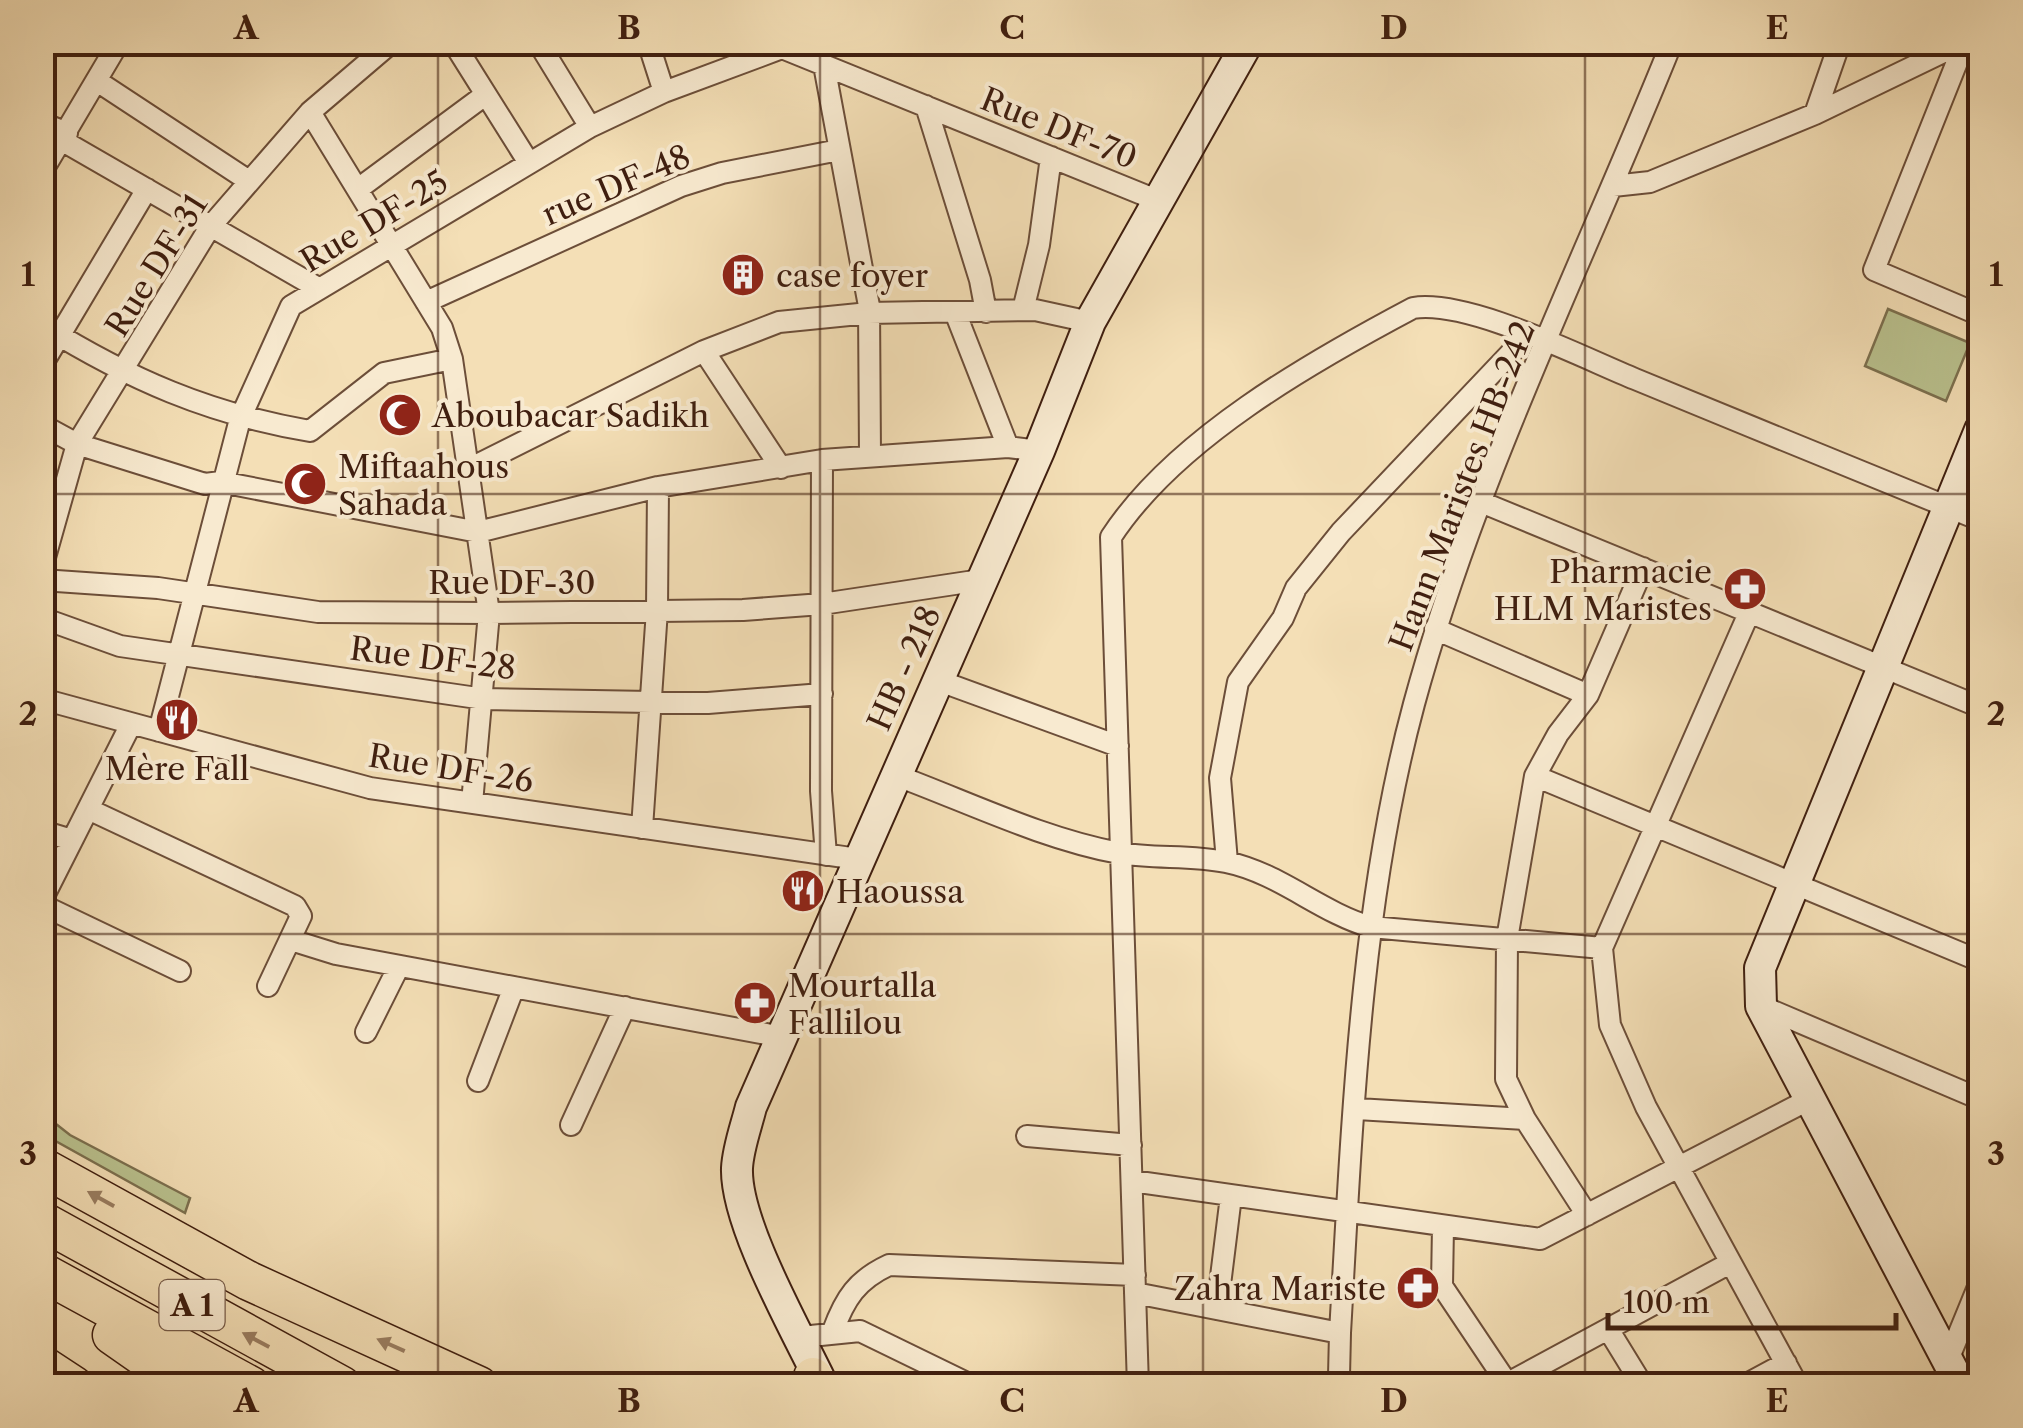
<svg xmlns="http://www.w3.org/2000/svg" width="2023" height="1428" font-family="'Libre Caslon Text',serif">
<style>
.green{fill:#bac28f;stroke:#7c704f;stroke-width:2.5}
.lines{fill:none;stroke-linecap:round;stroke-linejoin:round}
.street-casing{stroke:#6c4e39;stroke-width:24}
.secondary-casing{stroke:#3f1e0f;stroke-width:34}
.highway-casing{stroke:#3f1e0f;stroke-width:41}
.street{stroke:#f8ead0;stroke-width:20}
.secondary{stroke:#f8ead0;stroke-width:30}
.highway{stroke:#f4dfb6;stroke-width:38}
.oneway{fill:#9a7e62}
.grid{fill:none;stroke:#3f1e0f;stroke-width:2.5;stroke-opacity:0.55}
.labels{text-anchor:middle;dominant-baseline:central;stroke-width:8;stroke-linejoin:round;paint-order:stroke}
.shield{fill:#f8ead0;stroke:#765b49;stroke-width:2.5}
.shield-label{font-size:30px;font-weight:bold;fill:#3f1e0f}
.street-label{font-size:32px;fill:#3f1e0f;stroke:#f8ead0}
.poi-label{font-size:32px;fill:#3f1e0f;stroke:#f8ead0;text-anchor:start}
.neatline{fill:none;stroke:#3f1e0f;stroke-width:4}
.grid-label{font-size:32px;text-anchor:middle;font-weight:bold;fill:#3f1e0f}
</style>
<rect width="100%" height="100%" fill="#f4dfb6"/>
<filter id="stains"><feTurbulence type="fractalNoise" baseFrequency=".002" numOctaves="4"/><feColorMatrix values="0 0 0 0 .2 0 0 0 0 .09 0 0 0 0 .02 0 0 0 .5 -.17"/></filter>
<radialGradient id="worn" r=".72"><stop offset=".6" stop-color="#630" stop-opacity="0"/><stop offset="1" stop-color="#630" stop-opacity=".3"/></radialGradient>
<!-- green -->
<path class="green" d="M1888,309L1970,343L1946,401L1865,366Z
M42,1113L70,1135L190,1198L185,1213L43,1134Z"/>
<g class="lines">
<!-- street casing -->
<g class="street-casing">
<path id="street" d="M453,42L529,163
M538,42L590,127
M648,42L664,92
M1965,42L1874,270L1980,315
M772,44L1159,201
M824,65L869,306L870,455
M97,81L249,181
M926,106L980,280L986,312
M310,112L442,328L452,359L489,613L472,803
M1815,114L1840,42
M42,123L67,133
M63,141L318,288
M42,172L119,42
M1613,186L1650,182L1815,114L1964,42
M358,189L485,95
M426,302L681,186L722,173L839,150
M1023,310L1039,245L1051,157
M955,312L1008,447
M42,325C129,379 209,414 310,431L384,373L452,359
M704,351L781,468
M42,365L147,189
M42,425L77,444L205,484L221,482L478,532L658,487L822,460L1008,447L1039,451
M822,460L821,791L826,855
M467,470L704,351L779,322L869,313L1035,310L1090,322
M1481,502L1980,707
M42,568L77,444L210,227L310,112L392,42
M42,580L158,588L318,612L489,613L743,610L822,604L981,580
M1749,613L1602,948L1610,1025L1646,1107L1798,1386
M42,618L120,646L484,699L708,703L822,694
M1435,629L1588,695
M937,680L1118,746
M42,699L370,788L858,859
M159,731L240,419L291,306L590,127L664,92L782,48
M895,775C968,802 1043,839 1119,853C1154,859 1191,855 1226,862C1280,873 1319,912 1371,927L1602,948
M1535,776L1980,961
M88,809L295,906L301,916L268,986
M642,828L657,610L658,487
M42,831L72,840
M1227,862L1220,778L1238,682L1283,618L1296,588L1341,532L1527,336
M42,900L131,724
M42,905L180,971
M291,940L336,954L782,1037
M1761,1006L1980,1099
M366,1032L399,966
M478,1081L514,987
M1357,1109L1525,1119L1587,1215
M1525,1119L1506,1079L1507,939L1535,776L1558,734L1588,695L1643,568
M571,1125L625,1007
M1027,1136L1131,1145
M1132,1181L1540,1239L1810,1099
M1443,1226L1442,1286L1509,1386
M1135,1293L1340,1333
M1217,1309L1231,1196
M1608,1329L1643,1386
M833,1331C845,1298 857,1280 889,1265L1135,1275
M801,1337L860,1331L973,1386
M1948,1360L1980,1282
M1508,1383L1730,1263
M1138,1386L1111,537C1175,439 1311,362 1413,308C1468,299 1581,357 1635,379C1750,426 1865,474 1980,520
M1346,1386L1339,1376L1340,1333C1352,1126 1360,904 1414,704C1476,476 1584,261 1672,42
M1743,1386L1786,1363"/>
</g>
<!-- secondary casing -->
<g class="secondary-casing">
<path id="secondary" d="M823,1386C798,1333 735,1224 737,1168C738,1148 746,1127 751,1107L1039,451L1090,322L1248,42
M1961,1386L1761,1006L1760,968L1980,430"/>
</g>
<!-- highway casing -->
<g class="highway-casing">
<path id="highway" d="M42,1167L249,1281L479,1386
M42,1221L342,1386
M42,1272L251,1386
M112,1335L185,1386
M42,1365L74,1386
M811,1386L813,1377"/>
</g>
<!-- street -->
<use href="#street" class="street"/>
<!-- secondary -->
<use href="#secondary" class="secondary"/>
<!-- highway -->
<use href="#highway" class="highway"/>
</g>
<!-- one-way arrows -->
<defs><path id="oneway-solid" d="M-6-.8H1V-3.2L6.5 0L1 3.2V.8H-6Z" transform="scale(2.5)"/></defs>
<g class="oneway">
<use href="#oneway-solid" transform="translate(101 1199) rotate(-151)"/>
<use href="#oneway-solid" transform="translate(256 1340) rotate(-152)"/>
<use href="#oneway-solid" transform="translate(391 1345) rotate(-156)"/>
</g>
<!-- grid -->
<path class="grid" d="M438,42V1386M820,42V1386M1203,42V1386M1585,42V1386M42,494H1980M42,934H1980"/>
<!-- icons -->
<defs>
<g id="building-disc" transform="scale(2.25)"><circle r="9.5" fill="#8f2418" stroke="#f8ead0"/><path d="M-4-6H4V6H1V3H-1V6H-4ZM-2.5-4.3h1.7v1.8h-1.7ZM.8-4.3h1.7v1.8H.8ZM-2.5-1h1.7V.8h-1.7ZM.8-1h1.7V.8H.8Z" fill="#fff"/></g>
<g id="mosque-disc" transform="scale(2.25)"><circle r="9.5" fill="#8f2418" stroke="#f8ead0"/><path d="M3.5-4.9A6 6 0 1 0 3.5 4.9A5 5 0 1 1 3.5-4.9Z" fill="#fff"/></g>
<g id="pharmacy-disc" transform="scale(2.25)"><circle r="9.5" fill="#8f2418" stroke="#f8ead0"/><path d="M-2-6h4v4h4v4h-4v4h-4v-4h-4v-4h4Z" fill="#fff"/></g>
<g id="restaurant-disc" transform="scale(2.25)"><circle r="9.5" fill="#8f2418" stroke="#f8ead0"/><path d="M-5-6h1v4h1v-4h1v4h1v-4h1v5L-1.5 .5V6h-2V.5L-5-1ZM5-6V6H3V1.5H1.5Q1.5-4 5-6Z" fill="#fff"/></g>
</defs>
<g fill-rule="evenodd">
<use href="#building-disc" x="743" y="275"/>
<use href="#mosque-disc" x="400" y="415"/>
<use href="#mosque-disc" x="305" y="484"/>
<use href="#pharmacy-disc" x="1745" y="589"/>
<use href="#restaurant-disc" x="177" y="720"/>
<use href="#restaurant-disc" x="803" y="891"/>
<use href="#pharmacy-disc" x="755" y="1003"/>
<use href="#pharmacy-disc" x="1418" y="1288"/>
</g>
<g class="labels">
<!-- shield labels -->
<rect class="shield" x="159.5" y="1280" width="65" height="50" rx="8"/>
<g class="shield-label">
<text x="192" y="1305">A 1</text>
</g>
<!-- street labels -->
<g class="street-label">
<text transform="translate(1059 128) rotate(22)">Rue DF-70</text>
<text transform="translate(616 185) rotate(-23)">rue DF-48</text>
<text transform="translate(374 221) rotate(-31)">Rue DF-25</text>
<text transform="translate(156 265) rotate(-58)">Rue DF-31</text>
<text transform="translate(1462 486) rotate(-69)">Hann Maristes HB-242</text>
<text x="512" y="582">Rue DF-30</text>
<text transform="translate(433 658) rotate(7)">Rue DF-28</text>
<text transform="translate(904 668) rotate(-66)">HB - 218</text>
<text transform="translate(451 768) rotate(9)">Rue DF-26</text>
</g>
<!-- poi labels -->
<g class="poi-label">
<text x="776" y="275">case foyer</text>
<text x="432" y="415">Aboubacar Sadikh</text>
<text x="338" y="466">Miftaahous<tspan x="338" dy="37">Sahada</tspan></text>
<text x="1712" y="571" text-anchor="end">Pharmacie<tspan x="1712" dy="37">HLM Maristes</tspan></text>
<text x="177" y="768" text-anchor="middle">Mère Fall</text>
<text x="836" y="891">Haoussa</text>
<text x="788" y="985">Mourtalla<tspan x="788" dy="37">Fallilou</tspan></text>
<text x="1386" y="1288" text-anchor="end">Zahra Mariste</text>
</g>
</g>
<!-- margin -->
<rect width="2023" height="1428" fill="none" stroke="#f4dfb6" stroke-width="110"/>
<!-- scale -->
<path d="M1608 1313v15h288v-15" fill="none" stroke="#3f1e0f" stroke-width="5"/>
<text x="1623" y="1313" font-size="30" fill="#3f1e0f" stroke="#f8ead0" stroke-width="8" paint-order="stroke">100 m</text>
<rect x="55" y="55" width="1913" height="1318" class="neatline"/>
<g class="grid-label">
<text x="246" y="39">A</text>
<text x="629" y="39">B</text>
<text x="1012" y="39">C</text>
<text x="1394" y="39">D</text>
<text x="1777" y="39">E</text>
<text x="28" y="286">1</text>
<text x="1996" y="286">1</text>
<text x="28" y="725">2</text>
<text x="1996" y="725">2</text>
<text x="28" y="1165">3</text>
<text x="1996" y="1165">3</text>
<text x="246" y="1412">A</text>
<text x="629" y="1412">B</text>
<text x="1012" y="1412">C</text>
<text x="1394" y="1412">D</text>
<text x="1777" y="1412">E</text>
</g>
<rect width="100%" height="100%" filter="url(#stains)"/>
<rect width="100%" height="100%" fill="url(#worn)"/>
</svg>
